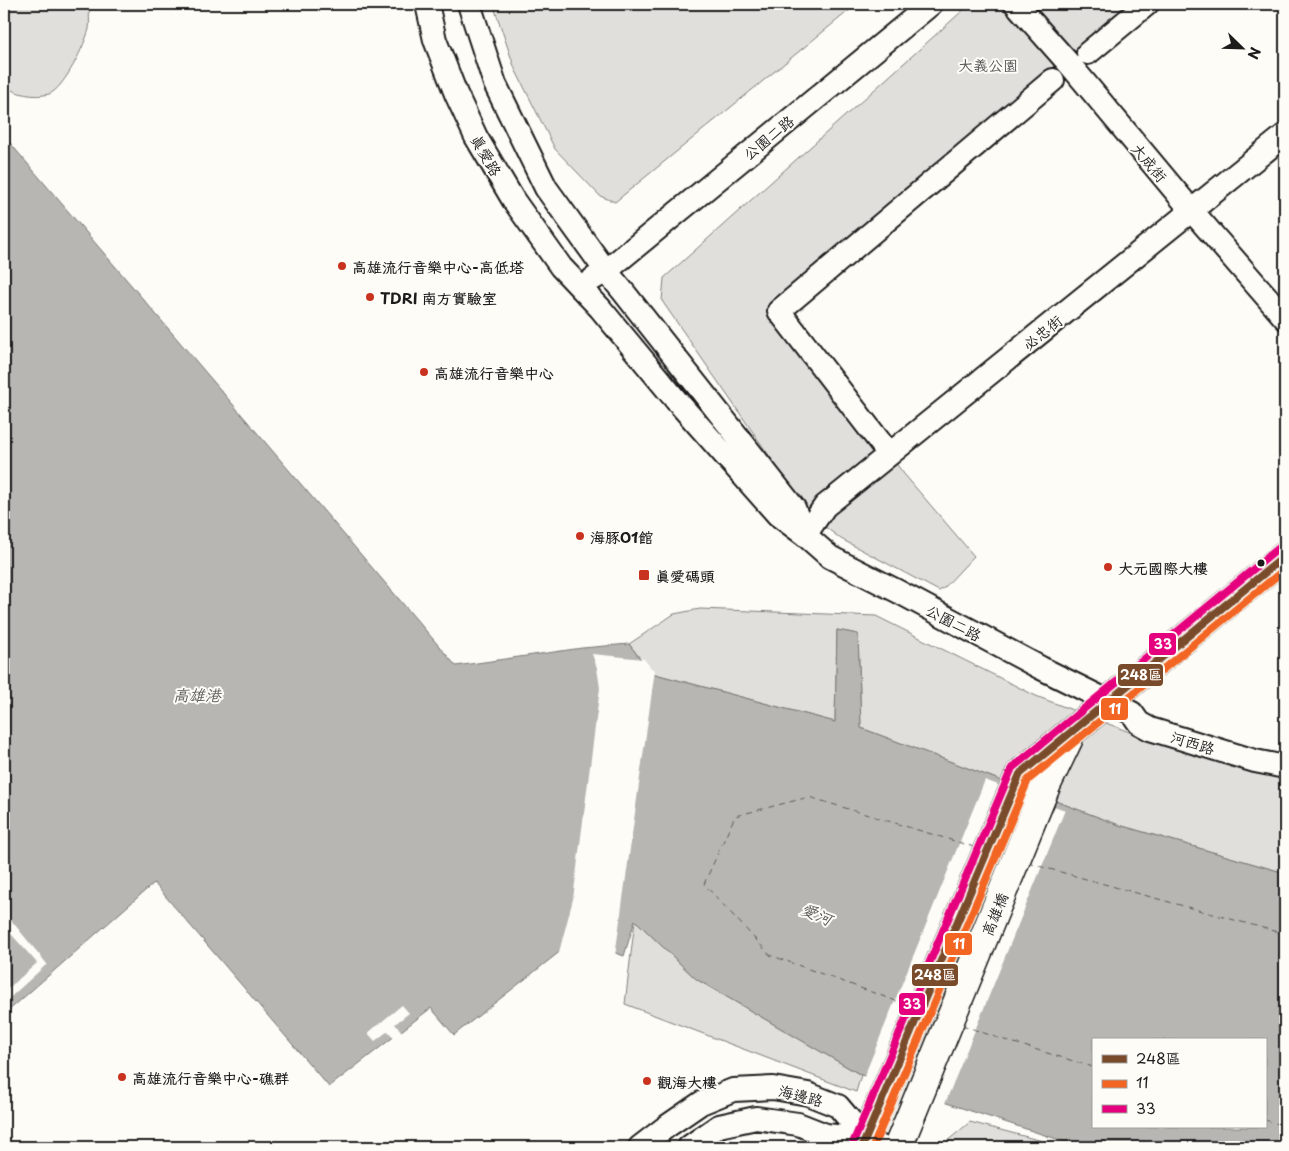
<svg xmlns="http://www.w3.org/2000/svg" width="1289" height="1151" font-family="'Playpen Sans','LXGW WenKai TC',sans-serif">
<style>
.green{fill:#e0dfdb;stroke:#7e7e7c}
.water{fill:#b7b6b2;stroke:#797876;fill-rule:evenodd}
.pier{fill:#fdfcf7}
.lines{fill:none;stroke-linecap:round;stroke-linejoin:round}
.ferry{stroke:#5a5a58;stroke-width:1;stroke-dasharray:6 5;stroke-linecap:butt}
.minor-casing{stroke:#1c1c1c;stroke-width:26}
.tertiary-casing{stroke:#1c1c1c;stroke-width:31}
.minor{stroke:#fdfcf7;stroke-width:22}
.tertiary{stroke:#fdfcf7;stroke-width:28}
.bus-1-casing{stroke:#fdfcf7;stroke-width:11}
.bus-2-casing{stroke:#fdfcf7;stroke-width:11}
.bus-3-casing{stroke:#fdfcf7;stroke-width:11}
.bus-1{stroke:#7a4b2a;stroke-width:8}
.bus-2{stroke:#f26522;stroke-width:8}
.bus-3{stroke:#e5007d;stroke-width:8}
.poi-dot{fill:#c8321e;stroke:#fdfcf7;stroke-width:2}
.bus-dot{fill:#1c1c1c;stroke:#fdfcf7;stroke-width:2}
.labels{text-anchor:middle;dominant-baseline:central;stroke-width:4;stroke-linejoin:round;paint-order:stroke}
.park-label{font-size:15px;fill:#575655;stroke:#fdfcf7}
.street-label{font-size:15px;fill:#1c1c1c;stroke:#fdfcf7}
.poi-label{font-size:15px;font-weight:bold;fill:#1c1c1c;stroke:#fdfcf7;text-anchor:start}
.water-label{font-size:16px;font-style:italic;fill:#5a5a58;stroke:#fdfcf7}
.line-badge{stroke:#fdfcf7;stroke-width:2}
.badge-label{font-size:14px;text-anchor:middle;font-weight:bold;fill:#fff}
</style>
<rect width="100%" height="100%" fill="#fdfcf7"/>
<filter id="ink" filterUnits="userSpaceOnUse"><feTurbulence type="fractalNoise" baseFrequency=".02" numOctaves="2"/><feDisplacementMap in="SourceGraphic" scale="10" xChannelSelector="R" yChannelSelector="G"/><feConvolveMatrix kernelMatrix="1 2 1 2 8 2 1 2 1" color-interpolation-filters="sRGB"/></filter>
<g filter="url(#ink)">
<!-- green -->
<path class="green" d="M4,4H93L89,6C89,13 90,22 89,29C85,44 64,89 49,94C34,98 16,94 4,86Z
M493,4H857L615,202L600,196L555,149L515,69Z
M970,4H1149L780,311L904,474L974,556L944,588L939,591L841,539L811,516L662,301L664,278Z
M700,609L876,616L1036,696L1158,743L1285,780V873L1119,825L861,728L858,634L837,630L835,722L655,674L649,670L629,644L674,614Z
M635,920L696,979L861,1075L856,1092L625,1004Z
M970,1122L1065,1147H940Z"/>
<!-- water -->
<path class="water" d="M4,136L456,666L582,648L629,644L649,670L655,674L835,722L837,630L858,634L861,728L1119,825L1285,873V1147H1081L861,1075L696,979L635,920L624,956L576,939L454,1035L431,1008L329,1087L154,883L7,1012L4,1022ZM1093,1040H1265V1127H1093Z"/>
<!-- pier -->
<path class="pier" d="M592,654L644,659L651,668L655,670L615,956L577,942L558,956L573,899L600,688L597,668Z
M985,780L1065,810L944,1106L863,1079Z
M10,919L47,964L4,1003V992L37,963L4,926V924Z
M402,1005L409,1013L395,1024L403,1033L395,1039L388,1031L375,1041L368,1033Z"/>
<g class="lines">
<!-- ferry -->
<path class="ferry" d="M1028,863L1285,934
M907,1005L770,955L704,884L735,816L809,797L974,847
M962,1025L998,1038L1093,1067
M1265,1120L1285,1126"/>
<!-- minor casing -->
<g class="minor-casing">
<path id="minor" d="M427,4L435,40L456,94L476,137L514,201L561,267L600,308L676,400L778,515L805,535L830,557L897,591L1041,668L1132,713L1139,723L1150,729L1255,761L1285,767
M469,4L495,84L546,188L606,271L622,290L794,508L804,534
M1016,4L1071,66L1192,211L1285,318
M1088,53L1147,4
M593,279L606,271L931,4
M883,446L779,311L1053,80
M805,535L825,506L834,499L1285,135
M640,1147L666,1127L701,1103L733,1090L773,1088L808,1094L838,1106L866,1139
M689,1147L719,1126L756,1118L798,1124L826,1135L866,1139L881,1147"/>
</g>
<!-- tertiary casing -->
<g class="tertiary-casing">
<path id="tertiary" d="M862,1147L1020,774L1285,556
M898,1147L1046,786L1069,738"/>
</g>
<!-- minor -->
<use href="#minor" class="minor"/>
<!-- tertiary -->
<use href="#tertiary" class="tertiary"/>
<!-- bus-1 casing -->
<g class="bus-1-casing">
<path id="bus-1" d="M862,1147L1020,774L1285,556"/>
</g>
<!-- bus-2 casing -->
<g class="bus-2-casing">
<path id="bus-2" d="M873,1147L1028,780L1285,569"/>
</g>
<!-- bus-3 casing -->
<g class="bus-3-casing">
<path id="bus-3" d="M853,1143L1012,768L1279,548"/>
</g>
<!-- bus-1 -->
<use href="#bus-1" class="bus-1"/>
<!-- bus-2 -->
<use href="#bus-2" class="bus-2"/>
<!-- bus-3 -->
<use href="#bus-3" class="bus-3"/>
</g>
</g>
<!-- markers -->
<g class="poi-dot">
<circle cx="342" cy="266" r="5"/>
<circle cx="370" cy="297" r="5"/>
<circle cx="424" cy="372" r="5"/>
<circle cx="580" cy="536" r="5"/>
<circle cx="1108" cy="567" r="5"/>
<rect x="638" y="569" width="12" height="12" rx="2.5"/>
<circle cx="122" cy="1077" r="5"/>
<circle cx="647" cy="1081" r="5"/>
</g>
<circle class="bus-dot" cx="1261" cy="563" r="4.5"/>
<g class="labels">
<!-- park labels -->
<g class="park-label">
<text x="988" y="64">大義公園</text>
</g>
<!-- street labels -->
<g class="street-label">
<text transform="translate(768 137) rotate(-39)">公園二路</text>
<text transform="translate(487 155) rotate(60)">真愛路</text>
<text transform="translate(1150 162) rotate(50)">大成街</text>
<text transform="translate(1042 332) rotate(-39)">必忠街</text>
<text transform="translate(954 622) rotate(28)">公園二路</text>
<text transform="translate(1193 742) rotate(17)">河西路</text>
<text transform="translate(994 914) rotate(-68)">高雄橋</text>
<text transform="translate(801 1095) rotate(14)">海邊路</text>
</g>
<!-- poi labels -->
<g class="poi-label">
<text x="352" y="266">高雄流行音樂中心-高低塔</text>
<text x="380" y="297">TDRI 南方實驗室</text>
<text x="434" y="372">高雄流行音樂中心</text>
<text x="590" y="536">海豚01館</text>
<text x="1118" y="567">大元國際大樓</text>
<text x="655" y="575">真愛碼頭</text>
<text x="132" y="1077">高雄流行音樂中心-礁群</text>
<text x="657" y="1081">觀海大樓</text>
</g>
<!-- water labels -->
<g class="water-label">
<text x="197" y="694">高雄港</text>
<text transform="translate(817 913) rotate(23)">愛河</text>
</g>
</g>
<g class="line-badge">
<rect x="1148" y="632" width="29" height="24" rx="5" fill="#e5007d"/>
<rect x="1117" y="663" width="47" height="24" rx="5" fill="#7a4b2a"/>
<rect x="1100" y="697" width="29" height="24" rx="5" fill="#f26522"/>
<rect x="944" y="932" width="29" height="24" rx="5" fill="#f26522"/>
<rect x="911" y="963" width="48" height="24" rx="5" fill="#7a4b2a"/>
<rect x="898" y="992" width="28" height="24" rx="5" fill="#e5007d"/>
</g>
<g class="badge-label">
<text x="1163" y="649">33</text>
<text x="1141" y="680">248區</text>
<text x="1115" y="714">11</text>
<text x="959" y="949">11</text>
<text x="935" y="980">248區</text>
<text x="912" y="1009">33</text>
</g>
<!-- margin -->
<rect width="1289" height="1151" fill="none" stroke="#fdfcf7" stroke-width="20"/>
<rect x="10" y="10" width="1269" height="1131" fill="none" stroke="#1c1c1c" stroke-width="2" filter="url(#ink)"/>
<!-- legend -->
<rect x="1092" y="1038" width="175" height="90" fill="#fdfcf7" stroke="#a3a29f"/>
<rect x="1102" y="1055" width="25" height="8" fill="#7a4b2a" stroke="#a3a29f"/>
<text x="1136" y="1064" font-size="15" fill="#1c1c1c">248區</text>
<rect x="1102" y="1080" width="25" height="8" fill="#f26522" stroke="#a3a29f"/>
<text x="1136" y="1088" font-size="15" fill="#1c1c1c">11</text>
<rect x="1102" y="1105" width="25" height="8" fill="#e5007d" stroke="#a3a29f"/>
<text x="1136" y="1114" font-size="15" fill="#1c1c1c">33</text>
<!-- north arrow -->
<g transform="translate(1242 48) rotate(113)" stroke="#fdfcf7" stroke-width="4" paint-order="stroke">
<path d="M0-4L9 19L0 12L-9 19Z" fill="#1c1c1c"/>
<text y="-8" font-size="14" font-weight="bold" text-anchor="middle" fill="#1c1c1c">N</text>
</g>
</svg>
